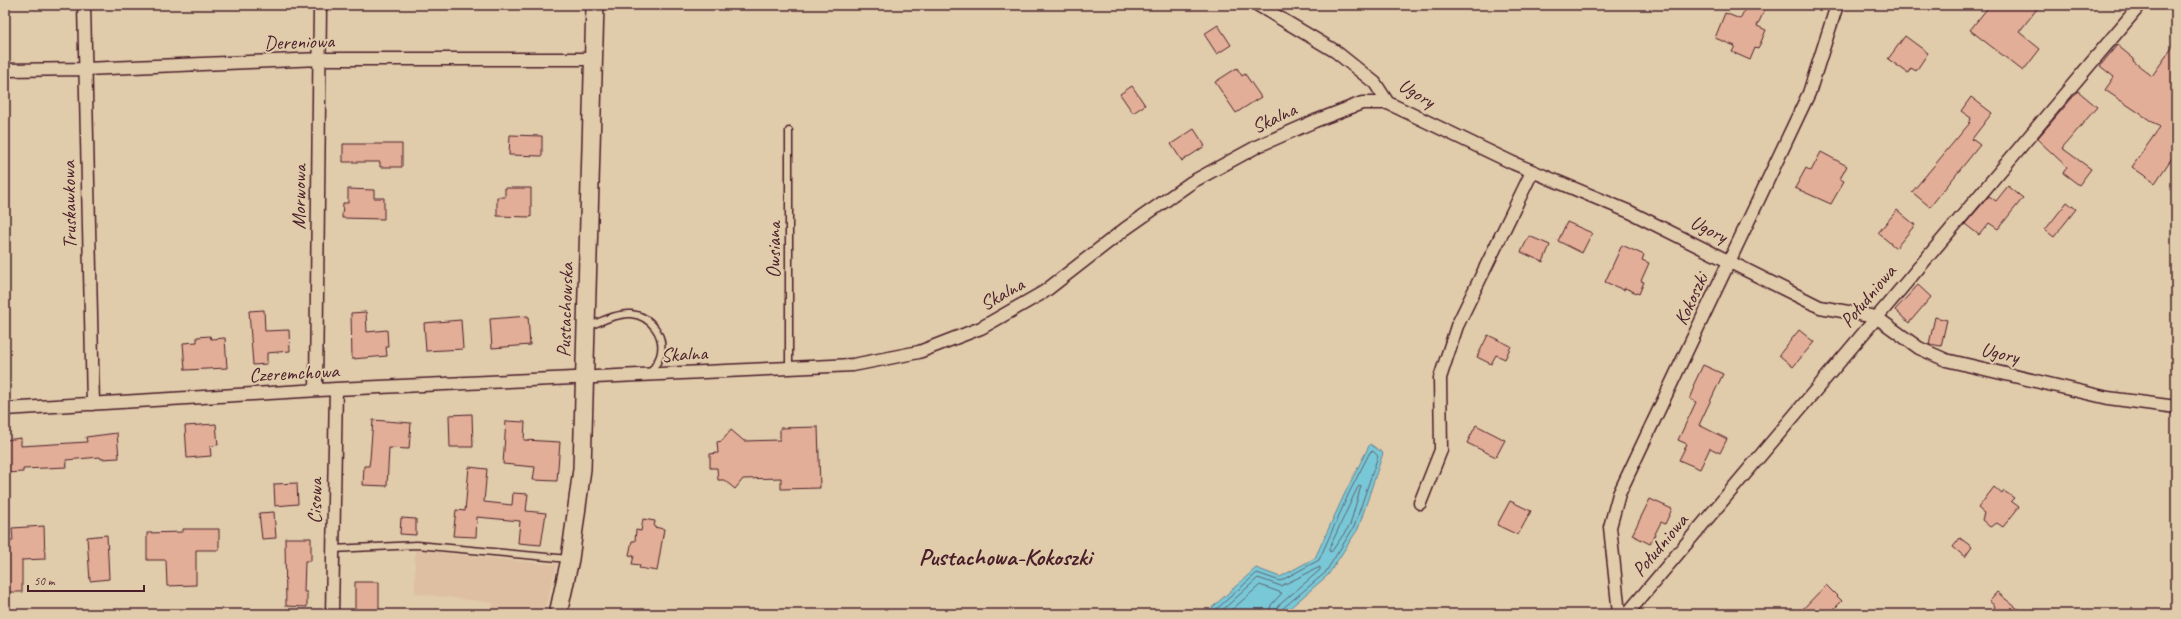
<svg xmlns="http://www.w3.org/2000/svg" width="2181" height="619" font-family="Caveat,sans-serif">
<style>
.built{fill:#debfa2}
.water{fill:#79c8d7;stroke:#668492}
.lines{fill:none;stroke-linecap:round;stroke-linejoin:round}
.shore{stroke:#5d6370;stroke-width:1}
.building{fill:#e3ae97;stroke:#4a1f2b}
.lane-casing{stroke:#4a1f2b;stroke-width:9}
.street-casing{stroke:#4a1f2b;stroke-width:15}
.secondary-casing{stroke:#4a1f2b;stroke-width:20}
.lane{stroke:#e0cbaa;stroke-width:6}
.street{stroke:#e0cbaa;stroke-width:12}
.secondary{stroke:#e0cbaa;stroke-width:17}
.labels{text-anchor:middle;dominant-baseline:central;stroke-width:4;stroke-linejoin:round;paint-order:stroke}
.street-label{font-size:20px;fill:#4a1f2b;stroke:#e0cbaa}
.district-label{font-size:24px;font-weight:bold;fill:#4a1f2b;stroke:#e0cbaa}
</style>
<rect width="100%" height="100%" fill="#e0cbaa"/>
<filter id="ink" filterUnits="userSpaceOnUse"><feTurbulence type="fractalNoise" baseFrequency=".025" numOctaves="2"/><feDisplacementMap in="SourceGraphic" scale="8" xChannelSelector="R" yChannelSelector="G"/><feConvolveMatrix kernelMatrix="1 2 1 2 8 2 1 2 1" color-interpolation-filters="sRGB"/></filter>
<g filter="url(#ink)">
<!-- built -->
<path class="built" d="M415,550L557,565L543,614H492L493,603L415,593Z"/>
<!-- water -->
<path class="water" d="M1370,444L1383,453L1358,529L1328,575L1283,614H1205L1256,568L1280,577L1315,558L1346,491Z"/>
<g class="lines">
<!-- shore -->
<path class="shore" d="M1361,486L1350,525L1332,551L1330,552L1329,549L1354,495L1358,487Z
M1211,614L1257,573L1280,581L1319,560L1349,493L1370,452L1373,451L1378,456L1354,527L1325,573L1282,609L1280,614
M1218,614L1258,578L1281,586L1320,567V570L1278,606L1275,614
M1227,614L1260,585L1282,593L1271,605L1269,614"/>
</g>
<!-- building -->
<path class="building" d="M1747,5H1767L1757,26L1766,30L1758,49L1755,48L1750,60L1732,52L1735,46L1715,38L1725,13L1740,19Z
M1990,5H2040L2019,32L2040,49L2023,71L1970,30Z
M1218,25L1231,45L1217,54L1204,34Z
M1905,36L1928,53L1916,71L1911,68L1908,73L1888,59Z
M2176,42V152L2155,183L2132,167L2160,127L2105,90L2114,77L2100,66L2117,45L2134,59L2133,61L2152,76Z
M1237,68L1242,76L1245,74L1261,97L1236,113L1215,82Z
M1132,86L1145,105L1133,113L1120,94Z
M2078,91L2097,107L2062,148L2091,169L2079,185L2063,173L2067,167L2037,139Z
M1971,97L1992,113L1972,139L1980,145L1930,207L1912,192L1969,124L1971,118L1961,111Z
M1194,129L1205,146L1182,161L1171,144Z
M510,135L542,136V156L509,155Z
M343,144H402V167H380V162H343Z
M1821,152L1847,166L1840,179L1844,181L1831,204L1795,188L1806,168L1811,171Z
M2008,186L2023,198L1998,229L1989,223L1979,235L1965,224L1989,196L1996,201Z
M505,188H531V217L497,216V197H505Z
M348,189L374,190V198H384V219L342,218L343,203H348Z
M2067,202L2076,209L2054,237L2045,230Z
M1897,210L1915,225L1896,248L1878,233Z
M1567,222L1592,233L1582,253L1558,241Z
M1529,236L1550,245L1543,262L1521,252Z
M1622,245L1644,255L1642,260L1649,263L1641,281L1644,282L1639,294L1625,288L1624,290L1605,282Z
M1918,285L1931,297L1909,323L1895,310Z
M264,310L265,331L289,330L290,351L267,353V364L253,365L249,311Z
M366,312L367,332L387,330L388,347H386L387,356L352,359L351,313Z
M528,316L530,345L492,348L490,319Z
M1935,317L1947,320L1941,346L1929,344Z
M461,320L463,349L426,351L424,323Z
M1799,330L1814,342L1793,367L1779,355Z
M1488,335L1511,346L1505,359L1496,355L1491,364L1477,357Z
M210,336L211,339L225,338L227,368L185,370L183,343L197,342V337Z
M1703,365L1723,374L1699,425L1727,439L1720,453L1710,448L1700,469L1679,460L1687,444L1678,440L1696,402L1690,399L1695,387L1693,386Z
M472,414L473,447H450L449,415Z
M373,420L411,423L409,449L389,448L387,486L363,485L364,466H369L370,459Z
M506,421L525,422L524,440L560,442L557,481L533,480L535,467L503,464Z
M216,424L218,445L210,446L211,456L187,458L185,426Z
M1476,425L1505,440L1496,457L1467,443Z
M818,427L820,488L781,489V478L743,479L735,489L724,480H718L717,468H710V454L718,453L717,442L722,441L731,430L744,441L780,440V428Z
M117,433L119,458L101,459L100,457L66,460L67,467L23,469V472L5,473V440L21,438V446L87,442L86,437Z
M469,467L487,469L484,502L512,505L513,493L528,494L526,511L546,513L541,545L518,543L520,521L477,517L476,537L453,536L456,510L465,511Z
M297,483L298,504L275,506L274,484Z
M1994,487L2002,494L2004,491L2014,498L2011,501L2019,507L2003,527L1997,523L1990,527L1982,520L1984,513L1978,508Z
M1650,499L1672,509L1665,524L1661,522L1650,544L1632,535Z
M1510,501L1531,511L1518,535L1497,525Z
M274,512L276,538L262,539L259,513Z
M401,518L416,519V535L400,534Z
M643,519L655,521L654,527L664,529L657,571L639,568L640,565L632,564L634,556L629,555L632,541H635L636,530L641,531Z
M44,526L45,559L22,560V592H6L5,541H13L12,528Z
M183,529H219V550H196V585L167,586L166,560H147V533L183,532Z
M107,535L109,579L90,581L87,537Z
M285,538H311V561H305L304,592H307V607L286,606Z
M1960,538L1972,547L1965,557L1953,547Z
M355,582H379V613H355Z
M1826,585L1842,601L1829,614H1798Z
M1997,592L2024,614H2001L1994,608L1995,606L1989,601Z"/>
<g class="lines">
<!-- lane casing -->
<g class="lane-casing">
<path id="lane" d="M789,131V368
M587,327C600,322 617,313 631,314C651,316 666,336 660,356C658,362 653,369 649,375
M333,549L417,545L569,559"/>
</g>
<!-- street casing -->
<g class="street-casing">
<path id="street" d="M84,5L93,404
M1258,5L1335,51L1375,83L1388,103L1513,163L1630,212L1820,307L1876,317L1919,348L1946,360L2108,398L2176,407
M5,70L85,69L320,59H594
M316,390L320,5
M5,409L336,389L853,365L919,352L981,328L1044,292L1125,229L1192,182L1258,146L1315,121L1362,103H1388
M1420,503L1441,450L1440,378L1457,326L1532,172
M332,614L336,389
M1619,614L1610,527L1619,494L1809,93L1837,5
M1627,614L2140,5"/>
</g>
<!-- secondary casing -->
<g class="secondary-casing">
<path id="secondary" d="M558,614L570,559L582,469L595,5"/>
</g>
<!-- lane -->
<use href="#lane" class="lane"/>
<!-- street -->
<use href="#street" class="street"/>
<!-- secondary -->
<use href="#secondary" class="secondary"/>
</g>
</g>
<g class="labels">
<!-- street labels -->
<g class="street-label">
<text transform="translate(299 42) rotate(-2)">Dereniowa</text>
<text transform="translate(1417 93) rotate(31)">Ugory</text>
<text transform="translate(1274 118) rotate(-25)">Skalna</text>
<text transform="translate(299 197) rotate(-89)">Morwowa</text>
<text transform="translate(69 205) rotate(-91)">Truskawkowa</text>
<text transform="translate(1709 229) rotate(26)">Ugory</text>
<text transform="translate(773 250) rotate(-90)">Owsiana</text>
<text transform="translate(1002 294) rotate(-29)">Skalna</text>
<text transform="translate(1868 296) rotate(-50)">Południowa</text>
<text transform="translate(1691 299) rotate(-65)">Kokoszki</text>
<text transform="translate(565 310) rotate(-88)">Pustachowska</text>
<text transform="translate(2000 353) rotate(13)">Ugory</text>
<text transform="translate(684 354) rotate(-3)">Skalna</text>
<text transform="translate(294 373) rotate(-3)">Czeremchowa</text>
<text transform="translate(315 501) rotate(-89)">Cisowa</text>
<text transform="translate(1660 545) rotate(-50)">Południowa</text>
</g>
<!-- district labels -->
<g class="district-label">
<text x="1005" y="557">Pustachowa-Kokoszki</text>
</g>
</g>
<!-- margin -->
<rect width="2181" height="619" fill="none" stroke="#e0cbaa" stroke-width="20"/>
<rect x="10" y="10" width="2161" height="599" fill="none" stroke="#4a1f2b" stroke-width="1.5" filter="url(#ink)"/>
<!-- scale -->
<path d="M28 585v6h116v-6" fill="none" stroke="#4a1f2b" stroke-width="2"/>
<text x="34" y="585" font-size="12" fill="#4a1f2b" stroke="#e0cbaa" stroke-width="3" paint-order="stroke">50 m</text>
</svg>
